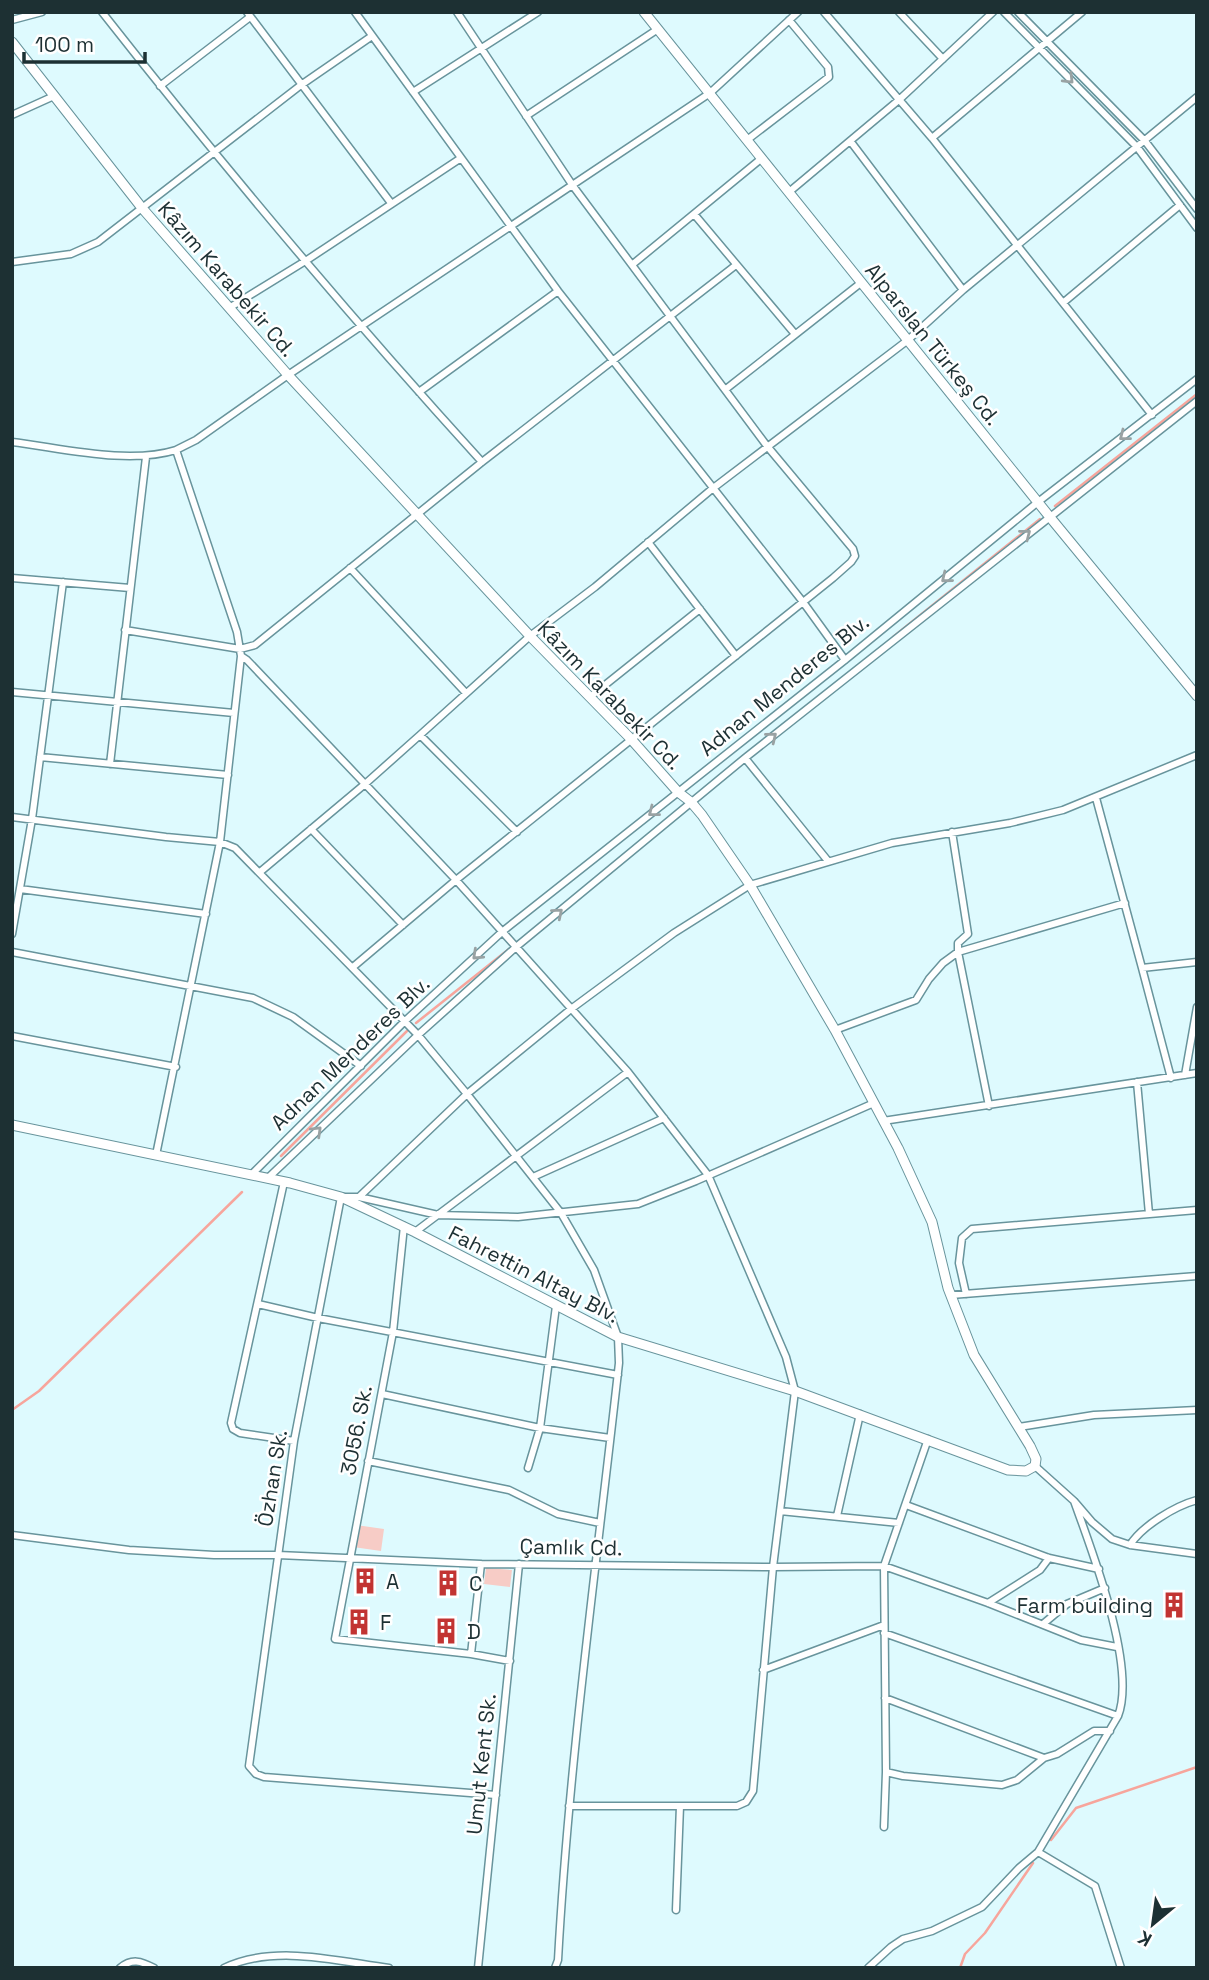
<svg xmlns="http://www.w3.org/2000/svg" width="1209" height="1980" font-family="'Space Grotesk',sans-serif">
<style>
.green{fill:#f7ccc6}
.lines{fill:none;stroke-linecap:round;stroke-linejoin:round}
.stream{stroke:#f7a59c;stroke-width:2.5}
.street-casing{stroke:#68949c;stroke-width:9}
.secondary-casing{stroke:#68949c;stroke-width:11}
.street{stroke:#fff;stroke-width:6}
.secondary{stroke:#fff;stroke-width:9}
.oneway{stroke:#99a2a3}
.labels{text-anchor:middle;dominant-baseline:central;stroke-width:5;stroke-linejoin:round;paint-order:stroke}
.street-label{font-size:21px;fill:#1d3033;stroke:#fff}
.poi-label{font-size:21px;fill:#1d3033;stroke:#fff;text-anchor:start}
</style>
<rect width="100%" height="100%" fill="#defafe"/>
<!-- green -->
<path class="green" d="M356,1525L384,1529L381,1551L353,1547Z
M486,1568L512,1570L510,1587L484,1584Z"/>
<g class="lines">
<!-- stream -->
<path class="stream" d="M1055,506L1197,394
M893,637L1040,519
M416,1023L509,949
M281,1156L407,1031
M12,1410L39,1391L242,1192
M1051,1840L1076,1808L1197,1767
M960,1968L965,1954L985,1933L1033,1863"/>
<!-- street casing -->
<g class="street-casing">
<path id="street" d="M102,12C223,166 350,317 482,462
M247,12L391,203
M355,12L558,291L803,602L845,660
M824,12L932,138L1152,415
M899,12L943,59
M1004,12L1137,147L1197,228
M1018,12L1145,141L1197,209
M12,20L42,12
M160,86L250,17
M413,92L538,12
M12,115L54,96
M526,116L658,29
M932,138L1082,12
M747,140L829,77L828,67L789,20
M851,142L963,290
M789,192L900,99L993,12
M694,214L795,334
M12,262L71,254L98,242L301,85L372,36
M633,264L762,158
M1064,302L1180,205
M229,308L307,260L461,158
M726,389L862,282
M419,392L558,291
M12,442C62,448 128,465 176,450
M648,542L736,656
M350,568L465,692
M12,578L130,588
M125,630L240,649L255,645L482,462L736,265
M241,656L247,660L365,784L260,872
M12,692L234,713
M590,697L700,609
M420,735L530,636L595,587L712,489L908,340L963,290L1197,97
M40,757L228,775
M745,758L828,861
M110,764L146,457
M1096,798L1142,968L1197,962
M12,817L166,837L220,842L235,848L418,1035L467,1094L561,1213L594,1270L618,1337L619,1363C597,1562 569,1760 558,1960L555,1968
M311,829L403,925
M517,832L420,735L365,784L456,880L628,1072L708,1175L786,1357L795,1391L773,1567L753,1791L746,1802L737,1806H569
M952,832L968,934L958,943V952L989,1106
M20,889L206,914
M12,934L32,819L63,582
M12,952L253,998L293,1017L361,1066
M353,967L456,880L833,578L851,562L855,556L853,549L767,446L573,186L457,12
M1142,968L1171,1078
M835,1030L916,1000L929,979L943,963L958,952L1125,903
M12,1036L176,1067
M1185,1075L1197,1007
M1137,1082L1149,1214
M883,1121L1197,1073
M156,1155L220,842L241,656L237,632L176,450L196,440L288,375L710,93L798,12
M251,1175L405,1021L503,931L845,660L1038,502L1197,379
M533,1177L664,1118
M268,1178L418,1035L516,947L745,758L1197,401
M284,1182L231,1423L233,1429L240,1433L294,1441
M359,1197L467,1094L571,1009L674,933L750,885L892,843L1010,823L1063,810L1197,755
M404,1226L393,1332L335,1639L471,1654L510,1661
M415,1232L628,1072
M966,1294L959,1263L962,1238L972,1229L1197,1210
M951,1295L1197,1276
M258,1304L318,1318L618,1375
M382,1394L540,1428L610,1438
M1019,1427L1094,1415L1197,1410
M928,1439L884,1566L886,1772L903,1776L1002,1785L1017,1780L1044,1758L1057,1754L1094,1731H1110
M368,1461L509,1490L558,1514L600,1523
M1035,1466L1074,1501L1092,1522L1112,1539L1130,1545L1197,1554
M528,1468L540,1428L556,1306
M906,1505L1049,1558L1099,1569
M780,1511L899,1523
M837,1516L860,1414
M12,1535L129,1550L214,1555H278L481,1564L773,1567L884,1566L988,1603L1081,1640L1117,1647
M1130,1545C1142,1526 1175,1506 1197,1500
M988,1603L1040,1570L1049,1558
M1043,1624L1067,1604L1105,1588
M884,1633L1118,1716
M471,1654L481,1564
M763,1670L884,1625
M885,1698L1044,1758
M496,1795L264,1777L256,1774L249,1766L294,1441L341,1197H359L438,1215L518,1217L638,1204L696,1181L874,1103
M884,1827L886,1772
M1038,1852L1095,1886L1121,1968
M676,1910L680,1806
M120,1968C132,1958 141,1961 154,1968
M224,1968C274,1944 337,1961 389,1968
M478,1968L519,1564
M868,1968L891,1947L903,1939L932,1931L982,1907L1019,1868L1038,1852L1118,1716C1137,1667 1092,1551 1074,1501"/>
</g>
<!-- secondary casing -->
<g class="secondary-casing">
<path id="secondary" d="M644,12L1049,516L1197,696
M12,42L142,208L288,375L530,636L631,739L678,792L691,802L702,815L750,885L835,1030L898,1148L932,1222L948,1288L974,1355L1030,1446L1036,1459L1035,1466L1026,1471L1008,1470L795,1391L618,1337L415,1232L341,1197L290,1183L12,1125"/>
</g>
<!-- street -->
<use href="#street" class="street"/>
<!-- secondary -->
<use href="#secondary" class="secondary"/>
</g>
<!-- one-way arrows -->
<defs><path id="oneway-chevron" d="M-2-3.5L2.5 0L-2 3.5" fill="none" stroke-width="1.6" stroke-linecap="round" stroke-linejoin="round" transform="scale(1.75)"/></defs>
<g class="oneway">
<use href="#oneway-chevron" transform="translate(1069 79) rotate(45)"/>
<use href="#oneway-chevron" transform="translate(1124 436) rotate(142)"/>
<use href="#oneway-chevron" transform="translate(1026 534) rotate(-38)"/>
<use href="#oneway-chevron" transform="translate(946 578) rotate(141)"/>
<use href="#oneway-chevron" transform="translate(772 737) rotate(-39)"/>
<use href="#oneway-chevron" transform="translate(653 812) rotate(142)"/>
<use href="#oneway-chevron" transform="translate(558 913) rotate(-40)"/>
<use href="#oneway-chevron" transform="translate(477 955) rotate(137)"/>
<use href="#oneway-chevron" transform="translate(317 1131) rotate(-44)"/>
</g>
<!-- icons -->
<defs>
<g id="building-bare" transform="scale(2.1)"><path d="M-4-6H4V6H1V3H-1V6H-4ZM-2.5-4.3h1.7v1.8h-1.7ZM.8-4.3h1.7v1.8H.8ZM-2.5-1h1.7V.8h-1.7ZM.8-1h1.7V.8H.8Z" fill="#c23432" stroke="#fff" stroke-width="2.5" paint-order="stroke"/></g>
</defs>
<g fill-rule="evenodd">
<use href="#building-bare" x="365" y="1581"/>
<use href="#building-bare" x="448" y="1583"/>
<use href="#building-bare" x="1174" y="1605"/>
<use href="#building-bare" x="359" y="1622"/>
<use href="#building-bare" x="446" y="1631"/>
</g>
<g class="labels">
<!-- street labels -->
<g class="street-label">
<text transform="translate(227 279) rotate(49)">Kâzım Karabekir Cd.</text>
<text transform="translate(933 344) rotate(51)">Alparslan Türkeş Cd.</text>
<text transform="translate(784 685) rotate(-39)">Adnan Menderes Blv.</text>
<text transform="translate(610 695) rotate(46)">Kâzım Karabekir Cd.</text>
<text transform="translate(350 1053) rotate(-44)">Adnan Menderes Blv.</text>
<text transform="translate(534 1274) rotate(27)">Fahrettin Altay Blv.</text>
<text transform="translate(356 1430) rotate(-79)">3056. Sk.</text>
<text transform="translate(272 1478) rotate(-81)">Özhan Sk.</text>
<text transform="translate(571 1547) rotate(1)">Çamlık Cd.</text>
<text transform="translate(481 1764) rotate(-84)">Umut Kent Sk.</text>
</g>
<!-- poi labels -->
<g class="poi-label">
<text x="386" y="1581">A</text>
<text x="469" y="1583">C</text>
<text x="1153" y="1605" text-anchor="end">Farm building</text>
<text x="380" y="1622">F</text>
<text x="467" y="1631">D</text>
</g>
</g>
<!-- border -->
<rect width="1209" height="1980" fill="none" stroke="#1d3033" stroke-width="28"/>
<!-- north arrow -->
<g transform="translate(1153 1924) rotate(209)" stroke="#ffffff" stroke-width="5" paint-order="stroke">
<path d="M0-5L12 26L0 18L-12 26Z" fill="#1d3033"/>
<text y="-10" font-size="19" font-weight="bold" text-anchor="middle" fill="#1d3033">K</text>
</g>
<!-- scale -->
<path d="M24 52v10h121v-10" fill="none" stroke="#1d3033" stroke-width="3.5"/>
<text x="35" y="52" font-size="21" fill="#1d3033" stroke="#ffffff" stroke-width="5" paint-order="stroke">100 m</text>
</svg>
